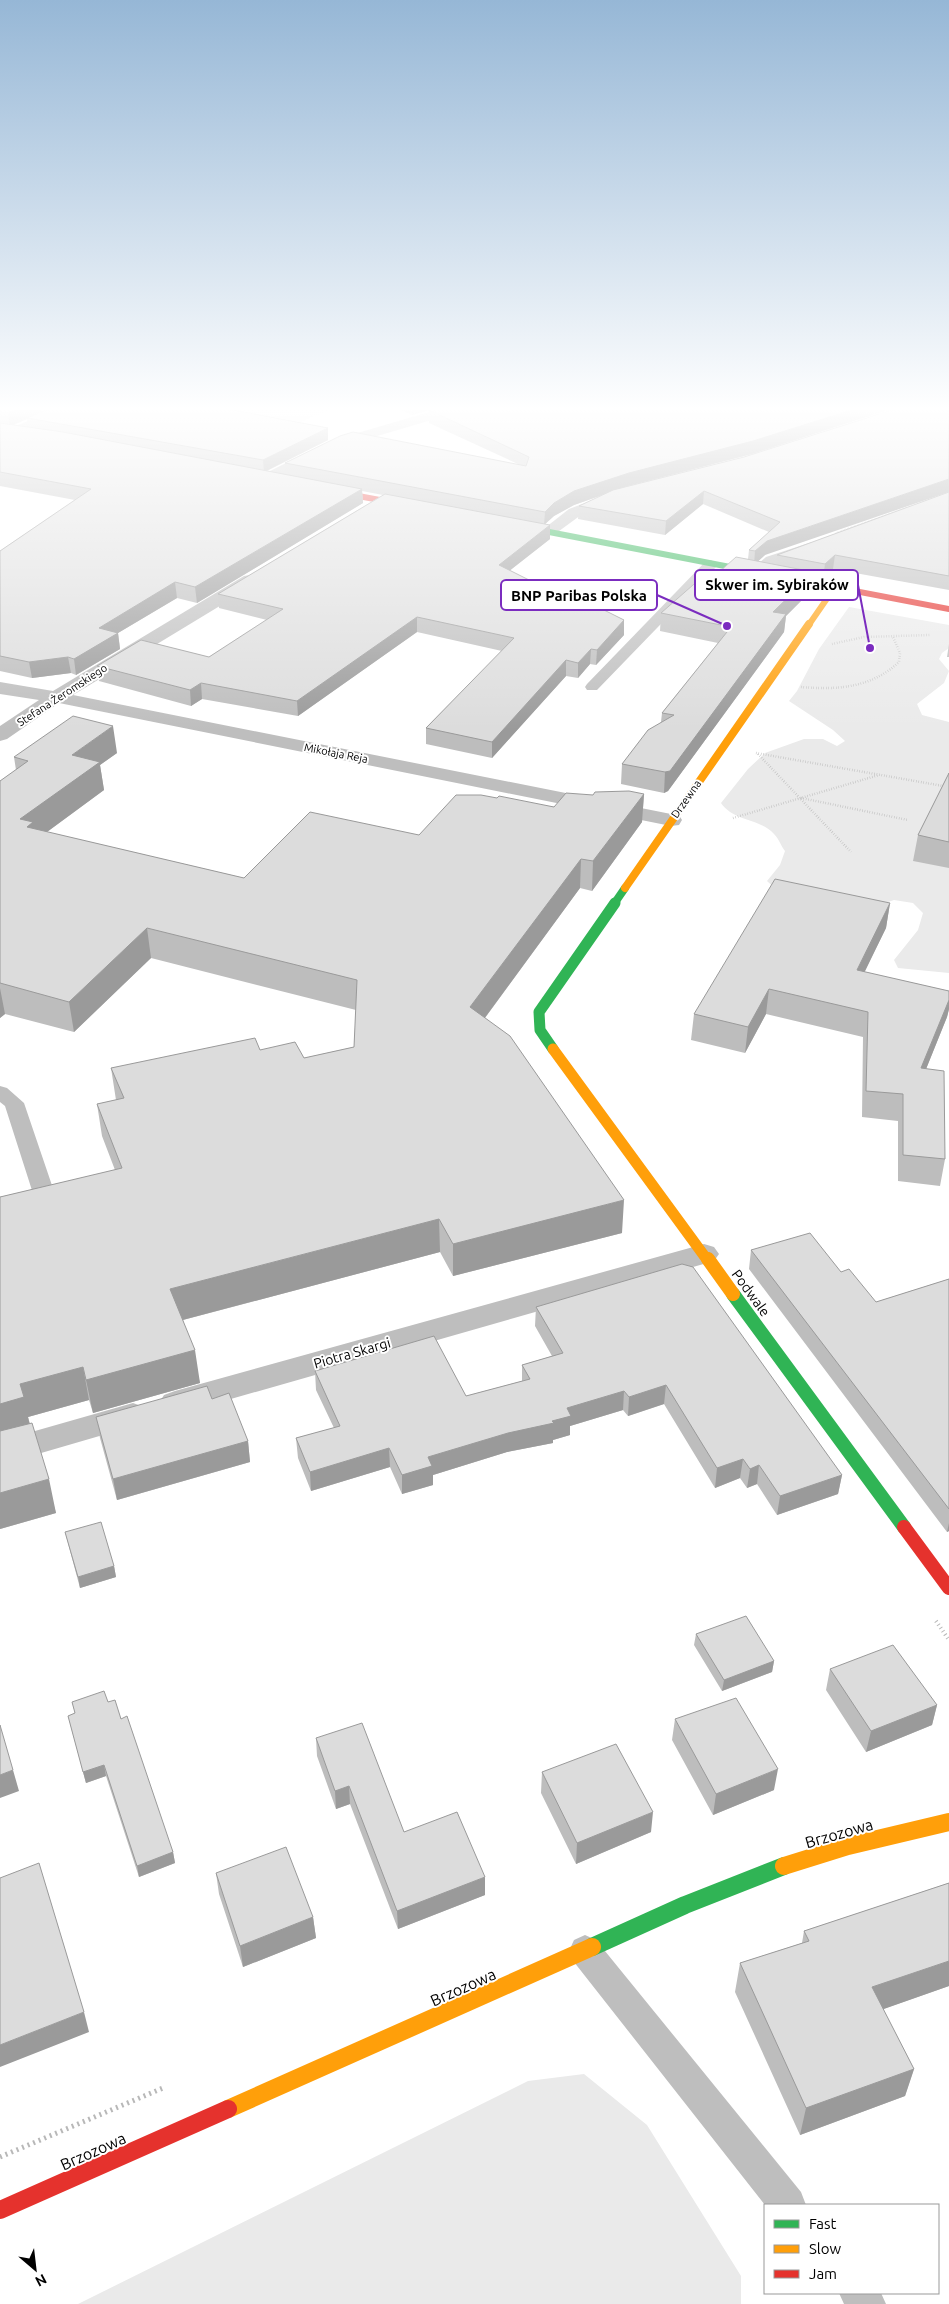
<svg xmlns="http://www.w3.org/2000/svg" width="949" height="2304" viewBox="0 0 949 2304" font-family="Ubuntu,sans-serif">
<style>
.green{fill:#eaeaea}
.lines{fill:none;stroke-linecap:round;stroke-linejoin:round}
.path-far3{stroke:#b8b8b8;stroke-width:2;stroke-dasharray:0.5 1;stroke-linecap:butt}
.path-far2{stroke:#b8b8b8;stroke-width:2.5;stroke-dasharray:0.5 2;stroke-linecap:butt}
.path-far1{stroke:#b8b8b8;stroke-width:4;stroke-dasharray:1 3;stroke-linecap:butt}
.path{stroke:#b8b8b8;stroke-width:5;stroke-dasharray:2 4;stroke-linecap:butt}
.lane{fill:#bebebe;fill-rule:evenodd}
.street{fill:#bebebe;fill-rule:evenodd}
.fast-far4{stroke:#30b455;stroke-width:6}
.fast-far3{stroke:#30b455;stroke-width:8}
.fast-far2{stroke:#30b455;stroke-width:11}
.fast-far1{stroke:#30b455;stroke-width:14}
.fast{stroke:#30b455;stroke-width:18}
.slow-far4{stroke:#ff9f0a;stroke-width:6}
.slow-far3{stroke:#ff9f0a;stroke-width:8}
.slow-far2{stroke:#ff9f0a;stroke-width:11}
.slow-far1{stroke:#ff9f0a;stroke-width:14}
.slow{stroke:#ff9f0a;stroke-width:18}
.jam-far2{stroke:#e5322d;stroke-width:6}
.jam-far1{stroke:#e5322d;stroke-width:14}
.jam{stroke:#e5322d;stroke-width:18}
.wall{fill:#bdbdbd;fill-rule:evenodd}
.shaded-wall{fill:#9a9a9a}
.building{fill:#dcdcdc;stroke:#9a9a9a}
.labels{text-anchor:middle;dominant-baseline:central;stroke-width:4;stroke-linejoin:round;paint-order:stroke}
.far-street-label{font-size:11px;fill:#000;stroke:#fff}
.street-label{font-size:14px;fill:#000;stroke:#fff}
.near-street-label{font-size:16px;fill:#000;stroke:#fff}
.leader{fill:none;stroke:#7b2cbf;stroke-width:2}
.callout-dot{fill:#7b2cbf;stroke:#fff;stroke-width:2}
.callout{fill:#fff;stroke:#7b2cbf;stroke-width:2}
.callout-label{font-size:15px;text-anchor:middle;font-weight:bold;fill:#000}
</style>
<rect width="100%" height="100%" fill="#fff"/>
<path class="green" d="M246 408H333L301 422 239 411Z
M849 607 949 625V648L942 653 939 659 949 671 944 683 917 704 922 715 949 722V973L898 968 894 960 918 930 923 913 913 903 894 900 873 907 779 892 767 881 780 865 785 851C781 846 779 839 774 834 760 818 734 822 721 803L748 769 765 753 804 739H823L837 746 845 741 833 730 789 701 797 691 819 649Z
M584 2074 647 2125 741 2276V2304H78L528 2081Z"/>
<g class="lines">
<path class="path-far3" d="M836 533 906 508"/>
<path class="path-far2" d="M832 644 864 637 930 635
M801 687C838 690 871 688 899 662L900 653 893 637
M756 753 949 787
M758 754 851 852
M801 798 908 820
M733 818 879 775"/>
<path class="path-far1" d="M936 1621 949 1640"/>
<path class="path" d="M0 2157 163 2088"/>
<path class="lane" d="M59 408H73L21 430H13L11 428Z
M711 560 717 564 716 567 597 690H587L585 687 587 684 706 561Z
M0 1086 7 1088 24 1103 59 1206 56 1211 48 1213 40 1211 37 1206 5 1106 0 1102Z
M585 1935 596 1940 801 2192 806 2205H765L574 1962 569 1951 574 1940Z
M839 2293H881L886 2304H844Z"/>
<path class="street" d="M443 408H464L462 411 340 447 270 482H260L257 479 260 476 330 441Z
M614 492 620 494 622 497 620 500 581 515 555 534H543L541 531 569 509Z
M812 542 818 543 820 547 818 551 778 565 763 576H751L749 572 766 557Z
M250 575 256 576 259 580 256 584 73 695 671 814 679 815 682 820 679 825 671 826 59 703 7 739 0 741V726L39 700 0 694V682L53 691 244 576Z
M704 1244 714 1247 719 1254 714 1261 175 1415 164 1411 159 1403 164 1395 175 1391Z
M133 1403 144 1407 149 1415 144 1423 0 1465V1441Z"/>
<path class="fast-far4" d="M513 525 761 573"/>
<path class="fast-far3" d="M614 904 625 888"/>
<path class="fast-far2" d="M553 1049 540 1030 539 1012 615 903"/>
<path class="fast-far1" d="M733 1294 904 1527"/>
<path class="fast" d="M592 1947 685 1905 784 1866"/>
<path class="slow-far4" d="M808 626 835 587"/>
<path class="slow-far3" d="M625 888 809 624"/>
<path class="slow-far2" d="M553 1049 708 1261"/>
<path class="slow-far1" d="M708 1259 733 1294"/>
<path class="slow" d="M784 1866 848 1846 949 1822
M228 2109 592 1947"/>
<path class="jam-far2" d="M326 490 412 506
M761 573 949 609"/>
<path class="jam-far1" d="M904 1527 949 1588"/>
<path class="jam" d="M0 2210 228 2109"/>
</g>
<path class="wall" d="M0 408H40L41 412 51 408H233L230 409 328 428V440L267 471 286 474 285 463 518 464 429 423V410L437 408H894L752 454 628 486 618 489 744 457 898 408 765 555 758 561 776 565 777 555 949 492V590L833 569 823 578 814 576 812 590 786 616 784 632 668 791 664 793 621 784 622 764 661 722 662 713 718 643 660 631 661 613 706 579 748 559 749 550 769 532 703 504 665 535 578 519 579 506 608 493 574 505 554 516 545 524 550 539 510 570 555 593 624 620V635L596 665 590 664 578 678 566 676 492 758 426 744V728L502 651 417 632 298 716 202 699 191 706 99 681 97 666 209 657 267 620 219 608 218 594 383 495 362 491 363 503 197 603 177 598 118 633 120 649 76 675 71 673 32 678 0 671V551L75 500 0 486ZM27 419 28 427 14 425Z
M397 408H437L412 415Z
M949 644V657H947Z
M117 753 100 765 104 790 47 832 244 878 419 835 497 798 554 807 593 795 644 794 642 822 592 891 580 888 485 1018 622 1233 453 1276 440 1252 183 1320 200 1383 93 1413 89 1400 28 1417 56 1513 0 1529V1197L115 1170 102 1136 97 1104 116 1100 111 1068 260 1050 304 1058 354 1047 356 1010 151 958 74 1032 5 1014 0 1018V781L16 770 14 757Z
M949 773V868L913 861 918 835Z
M890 903 886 928 864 972 949 991V1009L947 1017 926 1069 945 1159 940 1186 898 1181V1121L862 1117 863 1037 766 1014 745 1053 691 1040 694 1014Z
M751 1250 841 1272 876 1302 949 1279V1531L947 1532 749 1269Z
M536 1307 842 1475 838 1494 777 1515 757 1484 747 1488 740 1478 715 1488 664 1404 628 1416 623 1410 570 1426V1435L553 1440V1443L507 1452 433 1475V1485L402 1494 390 1467 311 1491 298 1458 296 1438 334 1428 316 1390 315 1371 466 1396 522 1381V1365L552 1356 535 1326Z
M212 1399 248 1441 250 1462 117 1500 100 1438 96 1417Z
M65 1532 114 1566 116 1577 80 1588Z
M696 1634 774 1661 772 1672 722 1691 694 1645Z
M830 1669 937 1705 932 1725 866 1752 826 1690Z
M72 1702H108L121 1719 173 1852 175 1863 139 1877 106 1776 86 1783 68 1716 75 1713Z
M675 1719 774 1790 713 1815 672 1740Z
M316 1738 404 1832 485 1895 398 1929 350 1804 336 1809 317 1756Z
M542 1772 651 1832 576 1864 541 1793Z
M216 1873 313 1917 316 1938 243 1967 219 1894Z
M949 1883V1986L883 2009 914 2069 905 2096 800 2135 735 1992 740 1963 802 1943 804 1931Z"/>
<path class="shaded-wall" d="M20 408H40L41 413 27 418V419L10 426 8 413Z
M412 408H437L412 415Z
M858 408H894L752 454 628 486 574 505 554 516 544 525 545 512 554 503 574 491 629 473Z
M328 428V440L264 472 263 460Z
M949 479V492L765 555 754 565 755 551 767 541Z
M362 489 363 503 197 603 195 587Z
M704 491 703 504 665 535 666 521Z
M550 525V539L499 579V565Z
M835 555 833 569 823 578 825 564Z
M814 572 812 590 786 616 784 632 668 791 664 793 665 772 773 612Z
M175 582 177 598 118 633 120 649 76 675 74 659 99 628Z
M417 617V632L298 716 297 701Z
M624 620V635L596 665 597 650Z
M591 649 590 664 578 678V663Z
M68 657 71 673 32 678 29 662Z
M566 660V676L492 758V742Z
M201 683 202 699 191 706 190 690Z
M113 726 117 753 100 765 104 790 36 840 20 819 72 755Z
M644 794 642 822 592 891 593 861Z
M581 859 580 888 470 1038V1007Z
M890 903 886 928 853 996 857 970Z
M147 928 151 958 74 1032 69 1002Z
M0 988 5 1014 0 1018Z
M769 989 766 1014 745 1053 748 1027Z
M949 1000V1009L947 1017 916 1094 921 1068Z
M624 1200 622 1233 453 1276V1244Z
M439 1219 440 1252 175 1322 170 1289Z
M195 1350 200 1383 93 1413 86 1380Z
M83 1367 89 1400 28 1417 31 1430 0 1439V1404L20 1384Z
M666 1385 664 1404 628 1416 629 1397Z
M624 1391 623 1410 570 1426V1435L553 1440V1443L507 1452 433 1475V1485L402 1494V1475L428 1457 508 1433 552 1421 567 1408Z
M248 1441 250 1462 117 1500 113 1479Z
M389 1448 390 1467 311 1491 310 1472Z
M743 1459 740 1478 715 1488 717 1468Z
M759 1465 757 1484 747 1488 750 1469Z
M842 1475 838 1494 777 1515 780 1496Z
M49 1479 56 1513 0 1529V1493Z
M949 1523V1531L947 1532Z
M114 1566 116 1577 80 1588 78 1577Z
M774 1661 772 1672 722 1691 724 1680Z
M937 1705 932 1725 866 1752 871 1731Z
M104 1765 106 1776 86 1783 83 1772Z
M778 1769 774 1790 713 1815 716 1794Z
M13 1770 19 1791 0 1798V1775Z
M349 1786 350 1804 336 1809 335 1791Z
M653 1812 651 1832 576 1864 577 1843Z
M173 1852 175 1863 139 1877 137 1866Z
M485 1877V1895L398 1929 397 1911Z
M313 1917 316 1938 243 1967 240 1946Z
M949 1961V1986L864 2016 872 1987Z
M84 2012 89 2032 0 2067V2045Z
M914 2069 905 2096 800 2135 806 2108Z"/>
<path class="building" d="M0 408H20L8 413 0 412Z
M51 408H222L328 428 263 460 27 418Z
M437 408H858L753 441 629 473 574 491 554 503 545 512 285 463 340 436 353 432 526 466 529 457 429 410Z
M898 408H949V479L767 541 755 551 749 550 780 522 704 491 666 521 579 506 613 490 744 457Z
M0 423 63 432 362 489 195 587 175 582 99 628 118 633 74 659 68 657 29 662 0 656V551L91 489 0 472Z
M949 492V576L835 555 825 564 777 555Z
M385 494 550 525 499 565 555 593 564 590 624 620 597 650 591 649 578 663 566 660 492 742 426 728 514 638 417 617 297 701 201 683 190 690 97 666 141 640 209 657 283 609 218 594Z
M736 557 814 572 773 612 786 614 670 771 665 772 622 764 648 730 674 715 662 713 731 627 661 613 701 578 706 579 713 573 717 574Z
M73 716 113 726 72 755 100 762 20 819 33 822 27 827 244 878 310 812 419 835 456 795H481L497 798 499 796 554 807 566 793 593 795 595 792 629 791 644 794 593 861 581 859 470 1007 510 1036 624 1200 453 1244 439 1219 170 1289 195 1350 86 1380 83 1367 20 1384 24 1397 0 1404V1197L122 1168 97 1104 124 1098 111 1068 255 1038 260 1050 295 1042 304 1058 354 1047 357 980 147 928 69 1002 0 983V781L28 761 14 757Z
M949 773V842L918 835Z
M775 879 890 903 857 970 949 991V1000L921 1068 944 1071 945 1159 903 1155V1094L866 1091 868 1012 769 989 748 1027 694 1014Z
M810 1233 841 1272 849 1269 876 1302 949 1279V1509L751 1250Z
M682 1264 693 1267 842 1475 780 1496 759 1465 750 1469 743 1459 717 1468 666 1385 629 1397 624 1391 567 1408 571 1416 552 1421 554 1423 508 1433 428 1457 432 1466 402 1475 389 1448 310 1472 296 1438 340 1426 315 1371 434 1336 466 1396 530 1379 522 1365 563 1353 536 1307Z
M207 1386 212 1399 229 1393 248 1441 113 1479 96 1417Z
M32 1423 49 1479 0 1493V1431Z
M101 1522 114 1566 78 1577 65 1532Z
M746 1616 774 1661 724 1680 696 1634Z
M893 1645 937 1705 871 1731 830 1669Z
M104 1691 108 1702 115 1700 121 1719 127 1716 173 1852 137 1866 104 1765 83 1772 68 1716 75 1713 72 1702Z
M736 1698 778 1769 716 1794 675 1719Z
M362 1723 404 1832 457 1812 485 1877 397 1911 349 1786 335 1791 316 1738Z
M0 1725 13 1770 0 1775Z
M616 1744 653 1812 577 1843 542 1772Z
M286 1847 313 1917 240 1946 216 1873Z
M39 1863 84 2012 0 2045V1878Z
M949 1883V1961L872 1987 914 2069 806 2108 740 1963 809 1941 804 1931Z"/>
<linearGradient id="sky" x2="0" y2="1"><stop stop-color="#96b7d6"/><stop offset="0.56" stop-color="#fff"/><stop offset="1" stop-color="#fff" stop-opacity="0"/></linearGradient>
<rect width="949" height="730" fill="url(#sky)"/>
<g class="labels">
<g class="far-street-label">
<text transform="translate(62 695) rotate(-33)">Stefana Żeromskiego</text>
<text transform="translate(336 753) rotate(11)">Mikołaja Reja</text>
<text transform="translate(686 799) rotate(-55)">Drzewna</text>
</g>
<g class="street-label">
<text transform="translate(751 1293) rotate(54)">Podwale</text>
<text transform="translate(352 1353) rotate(-16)">Piotra Skargi</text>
</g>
<g class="near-street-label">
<text transform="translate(839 1833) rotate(-16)">Brzozowa</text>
<text transform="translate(463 1987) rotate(-24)">Brzozowa</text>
<text transform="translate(93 2151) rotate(-24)">Brzozowa</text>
</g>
</g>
<path class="leader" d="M870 648L858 585M727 626L657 595"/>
<g class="callout-dot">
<circle cx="870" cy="648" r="5"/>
<circle cx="727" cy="626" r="5"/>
</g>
<g class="callout">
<rect x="695" y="570" width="163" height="30" rx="5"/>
<rect x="501" y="580" width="156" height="30" rx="5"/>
</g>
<g class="callout-label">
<text x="777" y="590">Skwer im. Sybiraków</text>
<text x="579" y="601">BNP Paribas Polska</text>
</g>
<rect x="764" y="2204" width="175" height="90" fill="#ffffff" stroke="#999999"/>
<rect x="774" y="2220" width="25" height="8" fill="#30b455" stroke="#999999"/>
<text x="809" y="2229" font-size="15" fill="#000000">Fast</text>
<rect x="774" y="2245" width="25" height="8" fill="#ff9f0a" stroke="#999999"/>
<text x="809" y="2254" font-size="15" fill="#000000">Slow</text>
<rect x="774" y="2270" width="25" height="8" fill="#e5322d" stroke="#999999"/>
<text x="809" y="2279" font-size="15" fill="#000000">Jam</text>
<g transform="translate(35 2269) rotate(152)" stroke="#ffffff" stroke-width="4" paint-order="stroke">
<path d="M0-4L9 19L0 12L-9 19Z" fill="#000000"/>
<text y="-8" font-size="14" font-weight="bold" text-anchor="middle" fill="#000000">N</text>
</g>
</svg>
